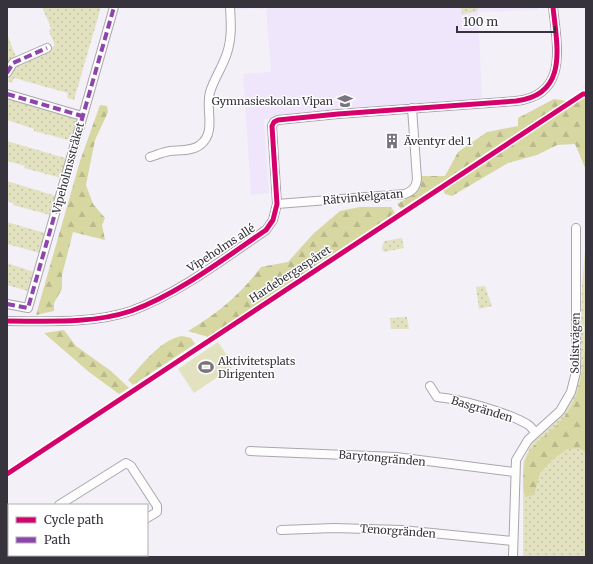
<svg xmlns="http://www.w3.org/2000/svg" width="593" height="564" viewBox="0 0 593 564" font-family="Merriweather,serif">
<style>
.built{fill:#f0e6fb}
.grass{fill:url(#grass-dots)}
.forest{fill:url(#forest-firs)}
.pitch{fill:#e2e2c0}
.lines{fill:none;stroke-linecap:round;stroke-linejoin:round}
.minor-casing{stroke:#aaa6ae;stroke-width:10}
.minor{stroke:#fdfdfe;stroke-width:8}
.quiet{stroke:#8e44ad;stroke-width:4;stroke-dasharray:8 4;stroke-linecap:butt}
.cycleway-casing{stroke:#fff;stroke-width:8}
.cycleway{stroke:#d6006c;stroke-width:5}
.labels{text-anchor:middle;dominant-baseline:central;stroke-width:3;stroke-linejoin:round;paint-order:stroke}
.poi-label{font-size:11px;fill:#37333d;stroke:#fff;text-anchor:start}
.street-label{font-size:11px;fill:#37333d;stroke:#fff}
</style>
<defs>
<pattern id="grass-dots" width="8" height="8" patternUnits="userSpaceOnUse"><rect width="8" height="8" fill="#e2e2c0"/><path d="M2 2h.1M6 6h.1" fill="none" stroke="#c2c2a6" stroke-width="1.8" stroke-linecap="round"/></pattern>
<pattern id="forest-firs" width="22" height="20" patternUnits="userSpaceOnUse"><rect width="22" height="20" fill="#d7d7a2"/><path d="M5 1l3.5 6h-7zM16 11l3.5 6h-7z" fill="#b9b98c"/></pattern>
</defs>
<rect width="100%" height="100%" fill="#f4f0f8"/>
<path class="built" d="M230 7H538V10L478 12 482 98 264 119 269 193 251 195 243 74 271 72 266 8 230 10Z"/>
<path class="grass" d="M42 7H101L74 100 67 98 68 93 14 78 12 83 8 81C14 58 35 55 55 46L49 31 51 28Z
M461 7H479L476 12 462 14Z
M7 34 16 57 7 65Z
M7 99 76 118 77 122 72 141 34 131V129L7 120Z
M7 141 65 158 66 161 61 178 24 168 25 166 7 161Z
M7 181 56 196 50 215 13 205V203L7 201Z
M7 222 45 233 40 253 7 244Z
M402 238 404 248 384 252 382 249 384 241Z
M586 239V557H523V462L532 443 563 415 573 397 580 373 582 286Z
M7 263 34 272 28 291 7 285Z
M485 286 492 306 479 309 476 287Z
M407 317 409 329H391L390 318Z"/>
<path class="forest" d="M586 95V170L575 144 557 145 537 155 508 163 452 196 445 194 443 189Z
M554 99 566 101 401 209 397 204 416 193 421 186 416 176H445L458 152 487 132 518 126V118Z
M100 105 107 106 108 112 95 140 86 185 93 204 105 218 102 225 105 240 73 232 62 275V289L54 303V311L36 315 80 161Z
M360 207H391L395 213 208 337 188 331C218 313 240 295 261 267L288 262 313 234 340 211Z
M586 269V452L579 448 567 449 552 460 540 473 534 495 526 497 524 493C523 483 523 472 525 462 529 445 547 436 558 424 567 415 574 404 577 393 590 354 582 309 586 269Z
M64 330 76 346 111 371 129 388 119 394 89 372 44 333Z
M182 336 191 338 195 344 133 385 128 380C142 365 161 339 182 336Z"/>
<path class="pitch" d="M218 342 234 366 194 393 178 369Z"/>
<g class="lines">
<defs>
<path id="minor" d="M7 73 13 63 47 48
M7 94 82 116
M150 157C157 155 163 152 170 151 180 150 193 151 200 145 217 132 205 110 210 92 214 79 223 66 227 53 232 38 231 23 230 7
M277 204 405 194C412 191 416 188 417 179L412 108
M7 304 28 308 114 7
M7 321C47 321 92 324 131 311 178 294 225 258 266 230L273 220 277 204 272 126 274 122 278 120 338 114 516 101C569 95 557 46 553 7
M430 386 437 397C461 399 506 412 527 424 531 426 533 430 536 433
M250 451 396 457 514 472
M59 505 126 463 131 466 157 506V512L147 518
M281 530 334 528 402 530 513 541
M59 555 60 557
M7 556 8 557
M33 557 37 555
M85 557 88 555
M513 557 516 460 528 440 560 411 571 392 576 372V228"/>
</defs>
<use href="#minor" class="minor-casing"/>
<use href="#minor" class="minor"/>
<path class="quiet" d="M7 73 13 63 47 48
M7 94 82 116
M7 304 28 308 114 7"/>
<defs>
<path id="cycleway" d="M7 321C47 321 92 324 131 311 178 294 225 258 266 230L273 220 277 204 272 126 274 122 278 120 338 114 516 101C569 95 557 46 553 7
M7 474 583 94H586"/>
</defs>
<use href="#cycleway" class="cycleway-casing"/>
<use href="#cycleway" class="cycleway"/>
</g>
<defs>
<symbol id="school-bare" viewBox="-9 -9 18 18"><path d="M0-5L7-2L0 1L-7-2ZM-4 1L0 2.5L4 1V4Q0 6-4 4Z" fill="#79757e" stroke="#fff" stroke-width="2.5" paint-order="stroke"/></symbol>
<symbol id="building-bare" viewBox="-9 -9 18 18"><path d="M-4-6H4V6H1V3H-1V6H-4ZM-2.5-4.3h1.7v1.8h-1.7ZM.8-4.3h1.7v1.8H.8ZM-2.5-1h1.7V.8h-1.7ZM.8-1h1.7V.8H.8Z" fill="#79757e" stroke="#fff" stroke-width="2.5" paint-order="stroke"/></symbol>
<symbol id="stadium-bare" viewBox="-9 -9 18 18"><path d="M0-5a6.5 5 0 1 0 0 10a6.5 5 0 1 0 0-10ZM-3.5-1.8h7v3.6h-7Z" fill="#79757e" stroke="#fff" stroke-width="2.5" paint-order="stroke"/></symbol>
</defs>
<g fill-rule="evenodd">
<use href="#school-bare" x="334" y="90" width="22" height="22"/>
<use href="#building-bare" x="381" y="130" width="22" height="22"/>
<use href="#stadium-bare" x="195" y="356" width="22" height="22"/>
</g>
<g class="labels">
<g class="poi-label">
<text x="333" y="101" text-anchor="end">Gymnasieskolan Vipan</text>
<text x="404" y="141">Äventyr del 1</text>
<text x="218" y="361">Aktivitetsplats<tspan x="218" dy="13">Dirigenten</tspan></text>
</g>
<g class="street-label">
<text transform="translate(68 168) rotate(-75)">Vipeholmsstråket</text>
<text transform="translate(363 197) rotate(-5)">Rätvinkelgatan</text>
<text transform="translate(221 248) rotate(-33)">Vipeholms allé</text>
<text transform="translate(290 274) rotate(-33)">Hardebergaspåret</text>
<text transform="translate(575 343) rotate(-89)">Solistvägen</text>
<text transform="translate(482 409) rotate(17)">Basgränden</text>
<text transform="translate(382 458) rotate(5)">Barytongränden</text>
<text transform="translate(398 531) rotate(4)">Tenorgränden</text>
</g>
</g>
<rect width="593" height="564" fill="none" stroke="#37333d" stroke-width="16"/>
<rect x="8" y="504" width="140" height="52" fill="#ffffff" stroke="#afadb1"/>
<rect x="16" y="517" width="20" height="6" fill="#d6006c" stroke="#afadb1"/>
<text x="44" y="524" font-size="12" fill="#37333d">Cycle path</text>
<rect x="16" y="537" width="20" height="6" fill="#8e44ad" stroke="#afadb1"/>
<text x="44" y="544" font-size="12" fill="#37333d">Path</text>
<path d="M457 26v6h98v-6" fill="none" stroke="#37333d" stroke-width="2"/>
<text x="463" y="26" font-size="12" fill="#37333d" stroke="#ffffff" stroke-width="3" paint-order="stroke">100 m</text>
</svg>
